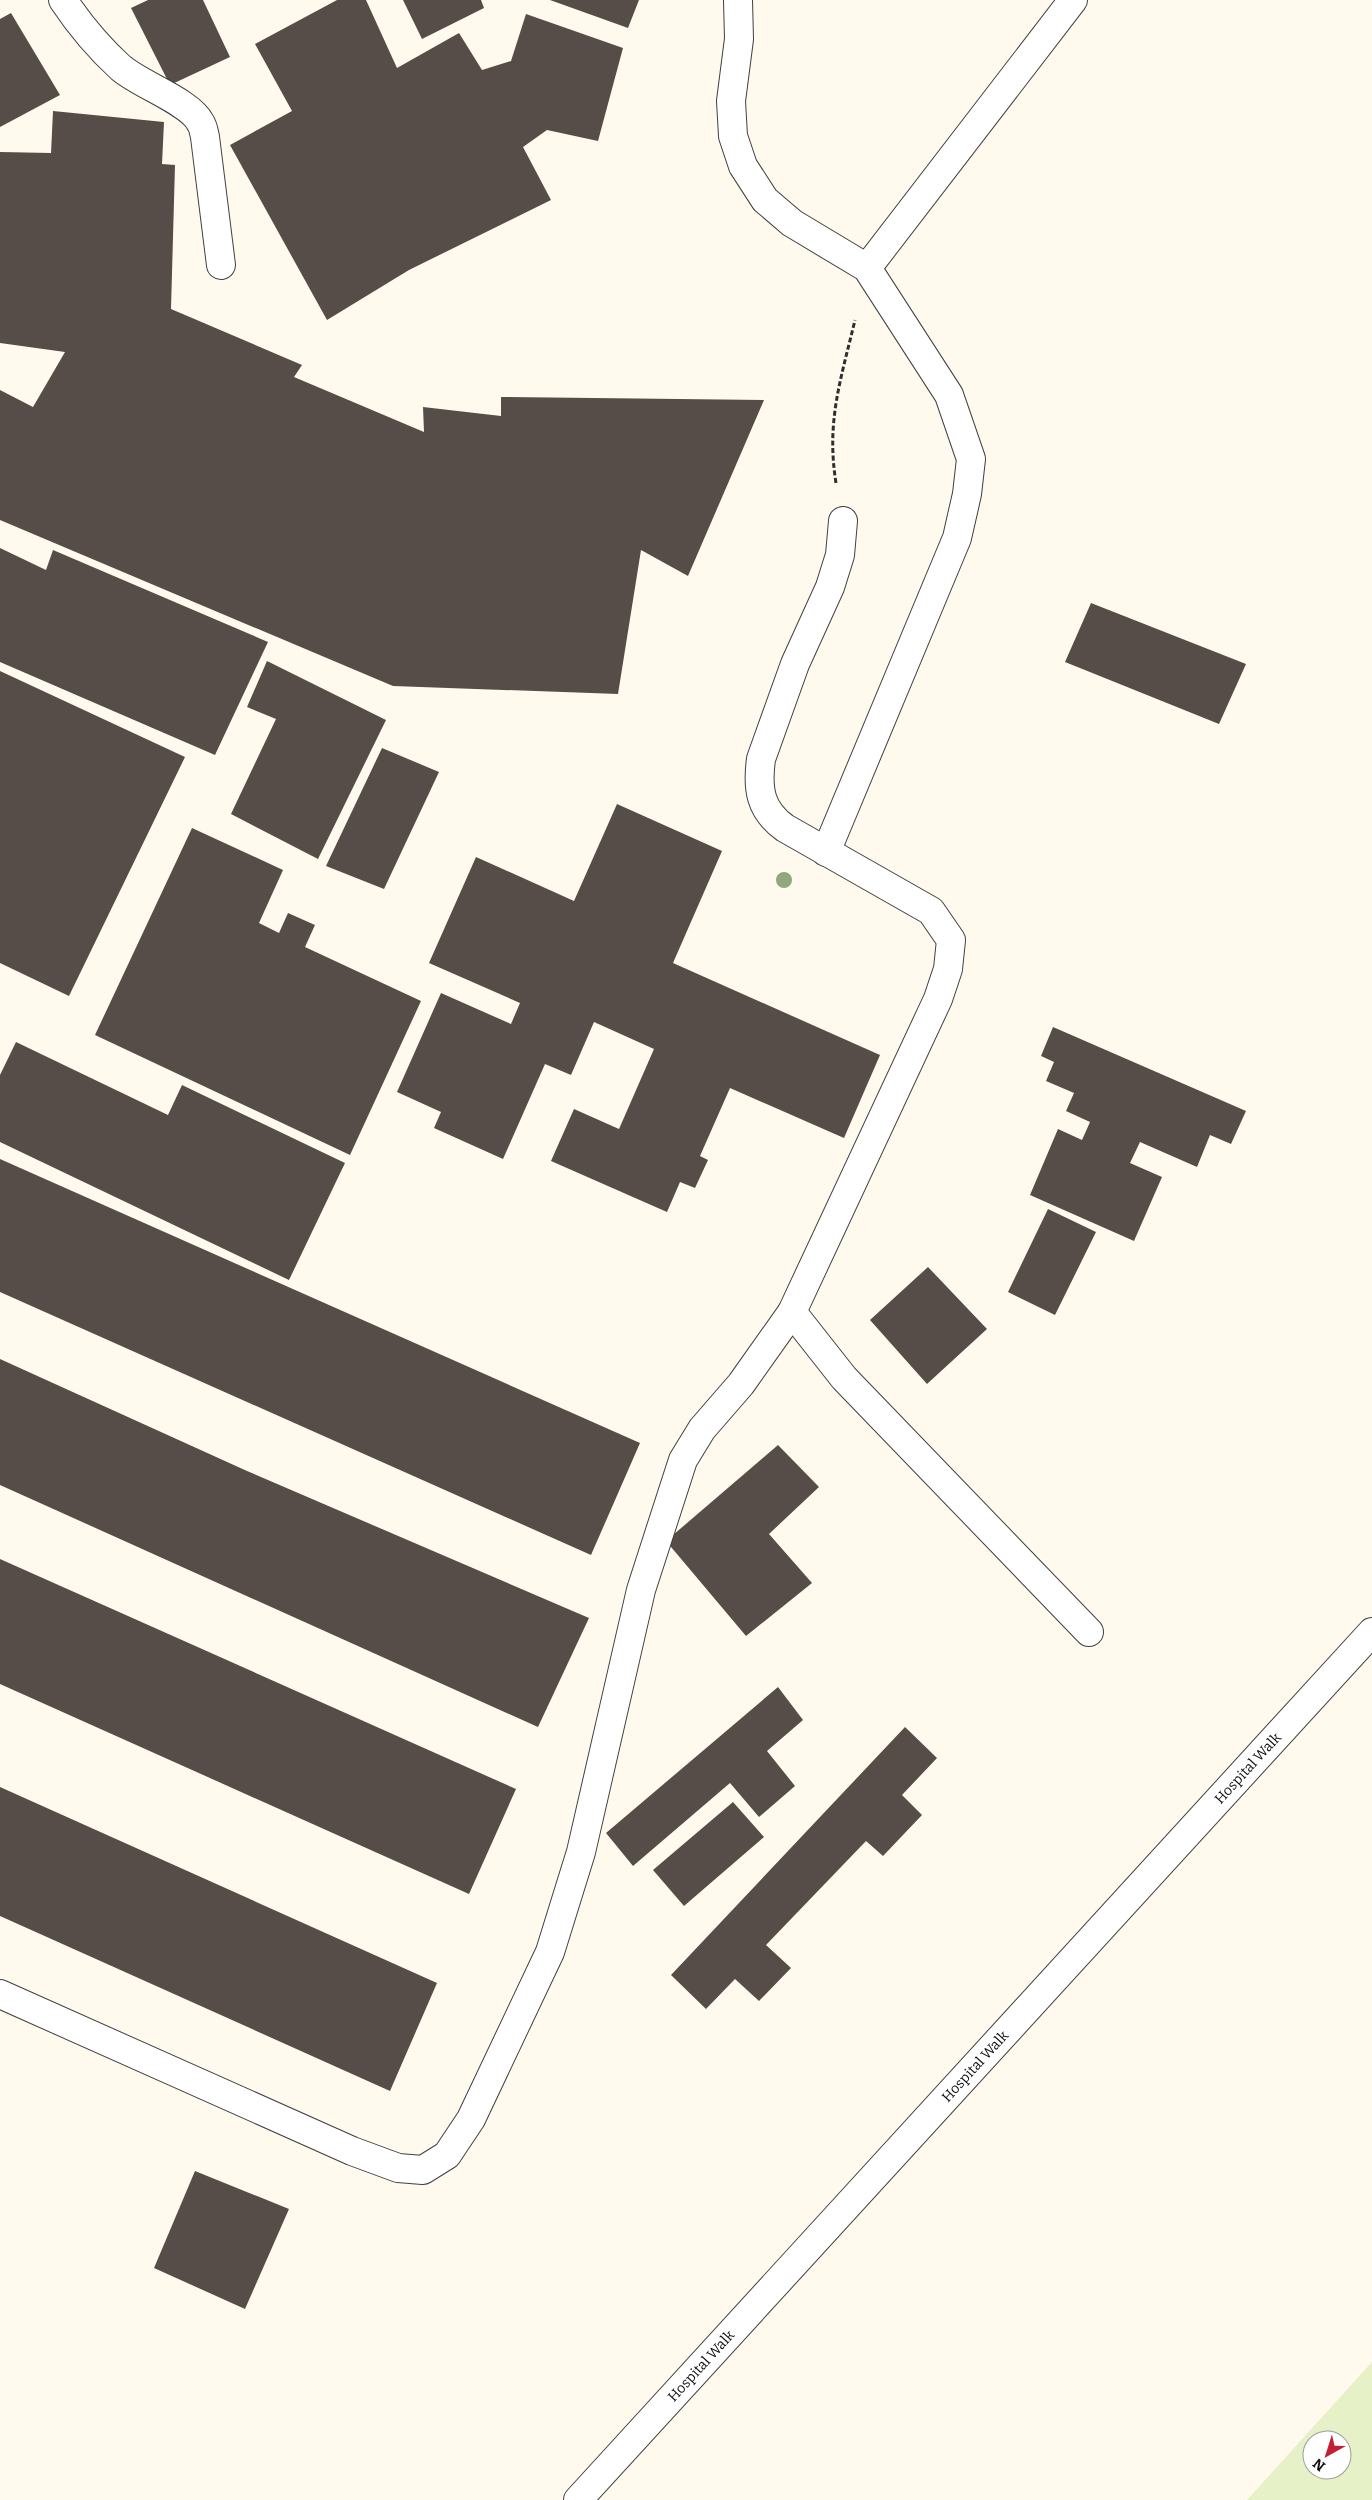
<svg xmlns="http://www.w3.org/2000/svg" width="1372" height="2500" viewBox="0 0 1372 2500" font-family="Bitter,serif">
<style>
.pitch{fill:#e6f1c7;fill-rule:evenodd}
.building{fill:#564d49}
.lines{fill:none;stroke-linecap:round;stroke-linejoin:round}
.minor-casing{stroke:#404040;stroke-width:30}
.path{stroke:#2f2f2f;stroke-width:3;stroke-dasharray:5 2.5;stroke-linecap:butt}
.minor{stroke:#fff;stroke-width:28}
.tree{fill:#8ea97a}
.labels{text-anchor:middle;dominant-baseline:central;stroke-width:5;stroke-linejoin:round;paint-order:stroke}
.street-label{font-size:14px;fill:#0d0d0d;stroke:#fff}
</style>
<rect width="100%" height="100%" fill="#fffaed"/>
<path class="pitch" d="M1372 2362V2500H1247ZM1312 2440H1342V2470H1312Z"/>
<path class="building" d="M148 0H203L230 57 170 85 131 8Z
M337 0H366L397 68 459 33 482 70 511 61 526 14 623 48 598 141 547 130 523 147 551 200 409 270 327 320 230 145 292 111 255 44Z
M403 0H481L484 8 422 39Z
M550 0H639L628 28Z
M11 13 60 95 0 127V19Z
M53 111 164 122 162 164 175 165 171 309 302 365 294 377 424 432 423 407 501 416V397L764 400 688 576 641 550 618 694 393 686 0 520V390L33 407 65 352 0 343V152L51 153Z
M0 548 46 570 53 550 268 642 215 755 0 662Z
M1091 603 1246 664 1219 724 1065 662Z
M267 661 386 720 318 859 231 814 276 719 247 707Z
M0 671 185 757 69 996 0 963Z
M382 748 439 772 384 889 326 866Z
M617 804 722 851 673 963 880 1055 844 1138 730 1088 700 1156 708 1160 695 1188 680 1182 667 1212 551 1161 574 1109 619 1129 654 1049 594 1022 571 1075 545 1064 503 1159 434 1128 441 1112 397 1092 441 993 511 1024 520 1003 429 963 476 857 574 901Z
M192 828 283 870 259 923 279 933 288 913 315 925 305 947 421 1001 350 1155 95 1035Z
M1053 1027 1246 1111 1231 1144 1210 1135 1197 1167 1140 1142 1130 1163 1162 1177 1134 1241 1030 1195 1058 1129 1082 1140 1090 1122 1066 1111 1074 1093 1046 1081 1054 1062 1041 1056Z
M16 1042 168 1115 182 1085 345 1163 289 1280 0 1142V1075Z
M0 1159 640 1443 591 1555 0 1292Z
M1048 1209 1096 1232 1055 1315 1008 1292Z
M928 1267 987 1329 927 1384 870 1320Z
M0 1359 247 1471 589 1618 538 1727 0 1485Z
M778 1445 819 1487 769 1534 812 1583 746 1636 666 1541Z
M0 1559 516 1789 469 1894 0 1684Z
M778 1687 803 1720 767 1751 795 1786 759 1817 730 1783 633 1866 606 1833Z
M905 1727 937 1758 902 1795 922 1815 883 1856 866 1841 766 1945 791 1968 759 2001 735 1979 706 2009 671 1975Z
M0 1787 437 1983 390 2091 0 1916Z
M733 1802 764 1837 684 1906 653 1870Z
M195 2171 289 2209 245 2309 154 2268Z"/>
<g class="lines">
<defs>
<g id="minor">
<path d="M63 0C79 24 100 49 121 68 141 85 190 102 200 122 203 126 204 132 205 137L221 265"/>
<path d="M738 0 739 39 731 101 733 136 743 166 765 200 792 223 867 268 949 395 971 459 967 494 957 538 826 852"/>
<path d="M867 268 1073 0"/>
<path d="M843 521 840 555 830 587 795 664 761 759C757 789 760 810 785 828L931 911 951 940 948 969 938 999 792 1312 844 1378 1089 1632"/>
<path d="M0 1994 352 2151 398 2168 423 2170 447 2155 471 2119 550 1952 581 1852 641 1590 683 1460 702 1429 741 1384 792 1312"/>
<path id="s1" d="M578 2500 1372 1632"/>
</g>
</defs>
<use href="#minor" class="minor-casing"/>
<path class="path" d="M836 483C826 421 841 379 855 320"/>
<use href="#minor" class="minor"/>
</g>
<circle class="tree" cx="784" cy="880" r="8"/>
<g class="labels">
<g class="street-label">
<text stroke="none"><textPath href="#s1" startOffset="992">Hospital Walk</textPath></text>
<text stroke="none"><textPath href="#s1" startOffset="588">Hospital Walk</textPath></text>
<text stroke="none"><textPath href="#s1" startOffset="182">Hospital Walk</textPath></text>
</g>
</g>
<g transform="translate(1327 2455) rotate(219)"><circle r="24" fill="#ffffff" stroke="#9e9e9e"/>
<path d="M0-4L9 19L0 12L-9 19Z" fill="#c22035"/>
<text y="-8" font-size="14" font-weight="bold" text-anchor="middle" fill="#0d0d0d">N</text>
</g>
</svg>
